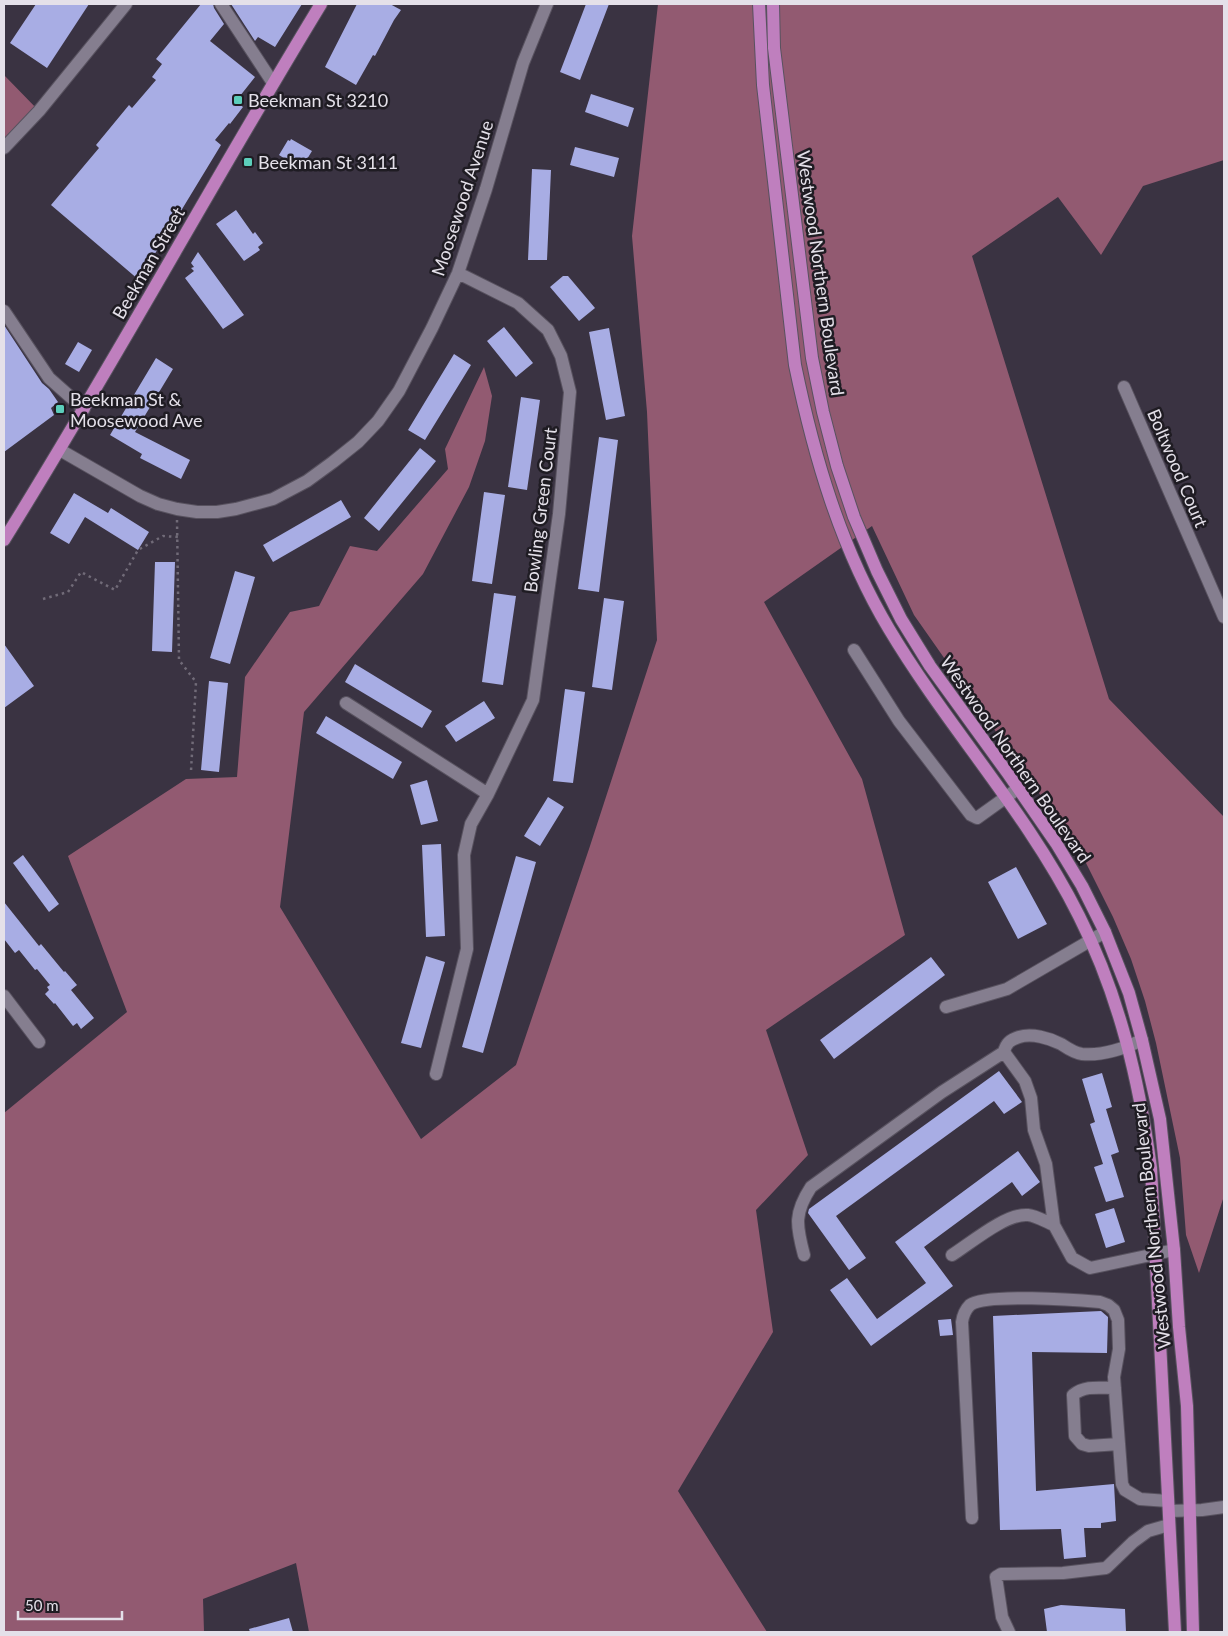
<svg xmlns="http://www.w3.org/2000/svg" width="1228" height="1636" viewBox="0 0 1228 1636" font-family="Lato,sans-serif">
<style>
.forest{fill:#925a71}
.building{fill:#a8ade4}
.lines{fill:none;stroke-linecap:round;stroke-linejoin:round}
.minor-casing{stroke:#58525f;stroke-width:14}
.major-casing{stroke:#58525f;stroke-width:14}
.path{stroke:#716b78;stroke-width:2.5;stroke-dasharray:2.5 4;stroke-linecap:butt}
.minor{stroke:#857e8f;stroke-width:12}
.major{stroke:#bf7fbe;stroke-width:12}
.poi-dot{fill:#5ccebb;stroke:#1f1c23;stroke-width:2}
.labels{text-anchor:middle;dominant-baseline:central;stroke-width:5;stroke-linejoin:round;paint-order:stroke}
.poi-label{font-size:18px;fill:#e4e0e9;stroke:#1f1c23;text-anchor:start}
.street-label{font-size:18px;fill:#e4e0e9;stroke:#1f1c23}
</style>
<rect width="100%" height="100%" fill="#3a3342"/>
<path class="forest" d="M658 4H1224V160L1143 186 1101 255 1058 197 972 256 1109 699 1224 817V1196L1199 1273 1186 1235 1180 1158 1156 1043 1145 1001 1131 959 1113 917 1081 853 914 615 872 526 764 602 862 779 905 935 766 1030 808 1155 756 1210 773 1332 678 1491 767 1632H309L296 1563 203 1599 204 1632H4V1113L127 1012 68 856 186 779 237 777 245 677 290 612 319 606 350 546 377 551 448 469 445 449 484 367 492 396 485 441 469 487 423 574 304 712 280 907 421 1139 516 1065 590 846 657 640 647 412 632 236Z
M4 75 39 111 4 148Z"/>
<path class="building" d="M36 4H89L47 68 10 43Z
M201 4H213L214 8 224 24 210 41 255 77 236 101 243 107 230 124 229 123 215 140 221 145 139 280 51 205 99 148 96 145 129 105 132 108 156 80 152 77 162 64 156 59Z
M231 4H302L275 47 258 37 255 41Z
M357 4H390L401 10 394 20 375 56 373 55 356 85 325 67Z
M586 4H609L580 80 560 72Z
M591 94 634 108 628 127 585 112Z
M291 139 312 151 301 169 279 155 288 140 290 141Z
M575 147 619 158 614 177 570 165Z
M532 169 551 170 547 260H528Z
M236 210 253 234 255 232 263 243 258 247 260 250 244 261 216 224Z
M198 252 244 315 223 329 185 278 194 271 191 268 194 267 191 263Z
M563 276H568L595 308 579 321 550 287Z
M4 325 42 383 49 389 58 402 51 408 54 415 4 452Z
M504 327 533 363 516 377 487 341Z
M609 328 625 416 606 420 589 332Z
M78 342 92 350 79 372 65 364Z
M454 354 471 365 425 440 408 430Z
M156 358 173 369 135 432 190 460 181 479 140 458 142 454 110 435Z
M521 397 540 400 527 490 508 487Z
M599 437 618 440 599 592 578 589Z
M420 448 436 461 379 531 364 518Z
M484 492 505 495 492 584 472 581Z
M74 493 108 513 111 508 149 532 138 550 85 517 69 544 50 533Z
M341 500 351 517 273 562 263 545Z
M155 562H175L172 652 152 651Z
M235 571 255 577 230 664 210 658Z
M494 593 516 596 503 685 482 682Z
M604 598 624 601 612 690 592 687Z
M4 644 34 686 4 708Z
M355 664 432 711 422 728 345 682Z
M209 681 228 683 219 772 201 770Z
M565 689 585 692 573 783 553 781Z
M484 701 495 718 456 742 445 726Z
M326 716 402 762 393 779 316 733Z
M427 780 438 821 421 825 410 785Z
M548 797 564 807 540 846 524 836Z
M441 844 445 936 426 937 422 845Z
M23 855 59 904 49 912 13 863Z
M516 856 536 862 483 1053 462 1047Z
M1016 867 1047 924 1018 939 988 882Z
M4 902 39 946 41 944 64 972 65 971 77 985 71 990 94 1018 81 1029 77 1023 73 1026 55 1003 54 1004 45 994 49 990 47 987 50 985 37 969 35 970 19 950 15 953 4 939Z
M426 956 445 962 421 1048 401 1043Z
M931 957 945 975 834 1059 820 1040Z
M999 1071 1022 1102 1004 1114 994 1101 836 1216 866 1258 849 1270 808 1213 809 1209Z
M1102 1073 1112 1107 1106 1109 1119 1152 1111 1155 1124 1197 1106 1202 1094 1167 1103 1164 1090 1124 1095 1122 1082 1079Z
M1018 1151 1040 1182 1022 1196 1012 1182 924 1247 953 1286 871 1346 830 1290 847 1278 877 1319 926 1283 895 1242Z
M1114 1208 1125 1242 1106 1248 1095 1214Z
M1101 1311 1108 1317 1107 1353 1032 1352 1036 1491 1114 1484 1116 1521 1101 1523V1528H1084L1086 1557 1064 1559 1061 1529 1000 1530 993 1316Z
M951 1319 953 1335 940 1336 938 1320Z
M1061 1605 1125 1609 1126 1632H1047L1044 1609Z
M289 1618 293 1632H250L249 1629Z"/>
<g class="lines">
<defs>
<path id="minor" d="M221 4 273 83
M4 148 39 111 126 4
M4 311 49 378 84 409
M1124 387 1224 617
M60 450 140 496 158 504 177 509 197 512H217L236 509 273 499 307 481 333 462 358 442 378 421 399 391 432 328 458 273 486 189 523 63 547 4
M854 650 899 721 971 815 977 818 1019 788
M346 703 488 794
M4 996 39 1042
M946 1007 1007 989 1105 932
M1142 1040C1123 1049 1103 1056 1082 1054 1074 1053 1067 1048 1061 1044 1049 1038 1032 1033 1019 1037 1010 1040 1006 1043 1004 1052L1025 1081 1031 1098 1034 1130 1046 1164 1054 1225 1072 1258 1090 1268 1174 1250
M436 1074 467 949 464 855 471 824 488 794 533 700 559 514 570 392 561 356 548 330 518 303 458 273
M804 1255C796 1225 794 1213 811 1187L942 1092 1004 1052
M952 1255C971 1243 1006 1213 1028 1215 1037 1216 1046 1222 1054 1225
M1115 1388C1100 1388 1085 1385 1073 1395L1075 1436 1082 1444 1089 1446 1119 1444
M1169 1511 1202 1510 1224 1507
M972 1518 962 1322C963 1315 965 1310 970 1305 985 1293 1077 1300 1100 1302L1108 1305 1114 1310 1118 1320 1119 1349 1114 1377 1122 1484 1125 1490 1140 1499 1168 1501
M1009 1632 1002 1617 996 1577 1001 1574 1063 1573 1106 1568 1133 1542 1148 1531 1169 1525"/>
<path id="major" d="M759 4 763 85 795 365C814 457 841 549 889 629 948 728 1027 812 1079 916 1119 995 1139 1080 1151 1168L1175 1632
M773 4 774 48 812 358 823 412 837 466 854 517 877 571 901 619 930 666 1009 775 1056 843 1082 886 1105 932 1129 993 1142 1040 1160 1119 1174 1250 1179 1327 1187 1406 1193 1632
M4 540C114 364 213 181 321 4"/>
</defs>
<use href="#minor" class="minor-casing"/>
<use href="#major" class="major-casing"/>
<path class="path" d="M177 520 179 660 196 682 191 771
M43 599 68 592 81 572 115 590 138 550 163 536 178 537"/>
<use href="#minor" class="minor"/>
<use href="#major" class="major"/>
</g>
<g class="poi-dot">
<rect x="233" y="95" width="10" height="10" rx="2.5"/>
<rect x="243" y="157" width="10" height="10" rx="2.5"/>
<rect x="55" y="404" width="10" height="10" rx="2.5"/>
</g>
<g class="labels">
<g class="poi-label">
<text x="248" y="100">Beekman St 3210</text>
<text x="258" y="162">Beekman St 3111</text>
<text x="70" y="399">Beekman St &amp;<tspan x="70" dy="21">Moosewood Ave</tspan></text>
</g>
<g class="street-label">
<text transform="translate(462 198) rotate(-72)">Moosewood Avenue</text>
<text transform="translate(148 263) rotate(-60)">Beekman Street</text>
<text transform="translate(821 273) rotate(82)">Westwood Northern Boulevard</text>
<text transform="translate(1178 468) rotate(67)">Boltwood Court</text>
<text transform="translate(540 510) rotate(-83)">Bowling Green Court</text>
<text transform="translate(1016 759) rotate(55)">Westwood Northern Boulevard</text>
<text transform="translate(1151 1226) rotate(-96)">Westwood Northern Boulevard</text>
</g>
</g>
<rect width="1228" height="1636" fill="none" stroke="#e4e0e9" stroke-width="10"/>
<path d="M18 1611v8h104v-8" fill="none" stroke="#e4e0e9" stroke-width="2.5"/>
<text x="25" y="1611" font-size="15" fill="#e4e0e9" stroke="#1f1c23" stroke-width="4" paint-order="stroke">50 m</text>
</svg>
